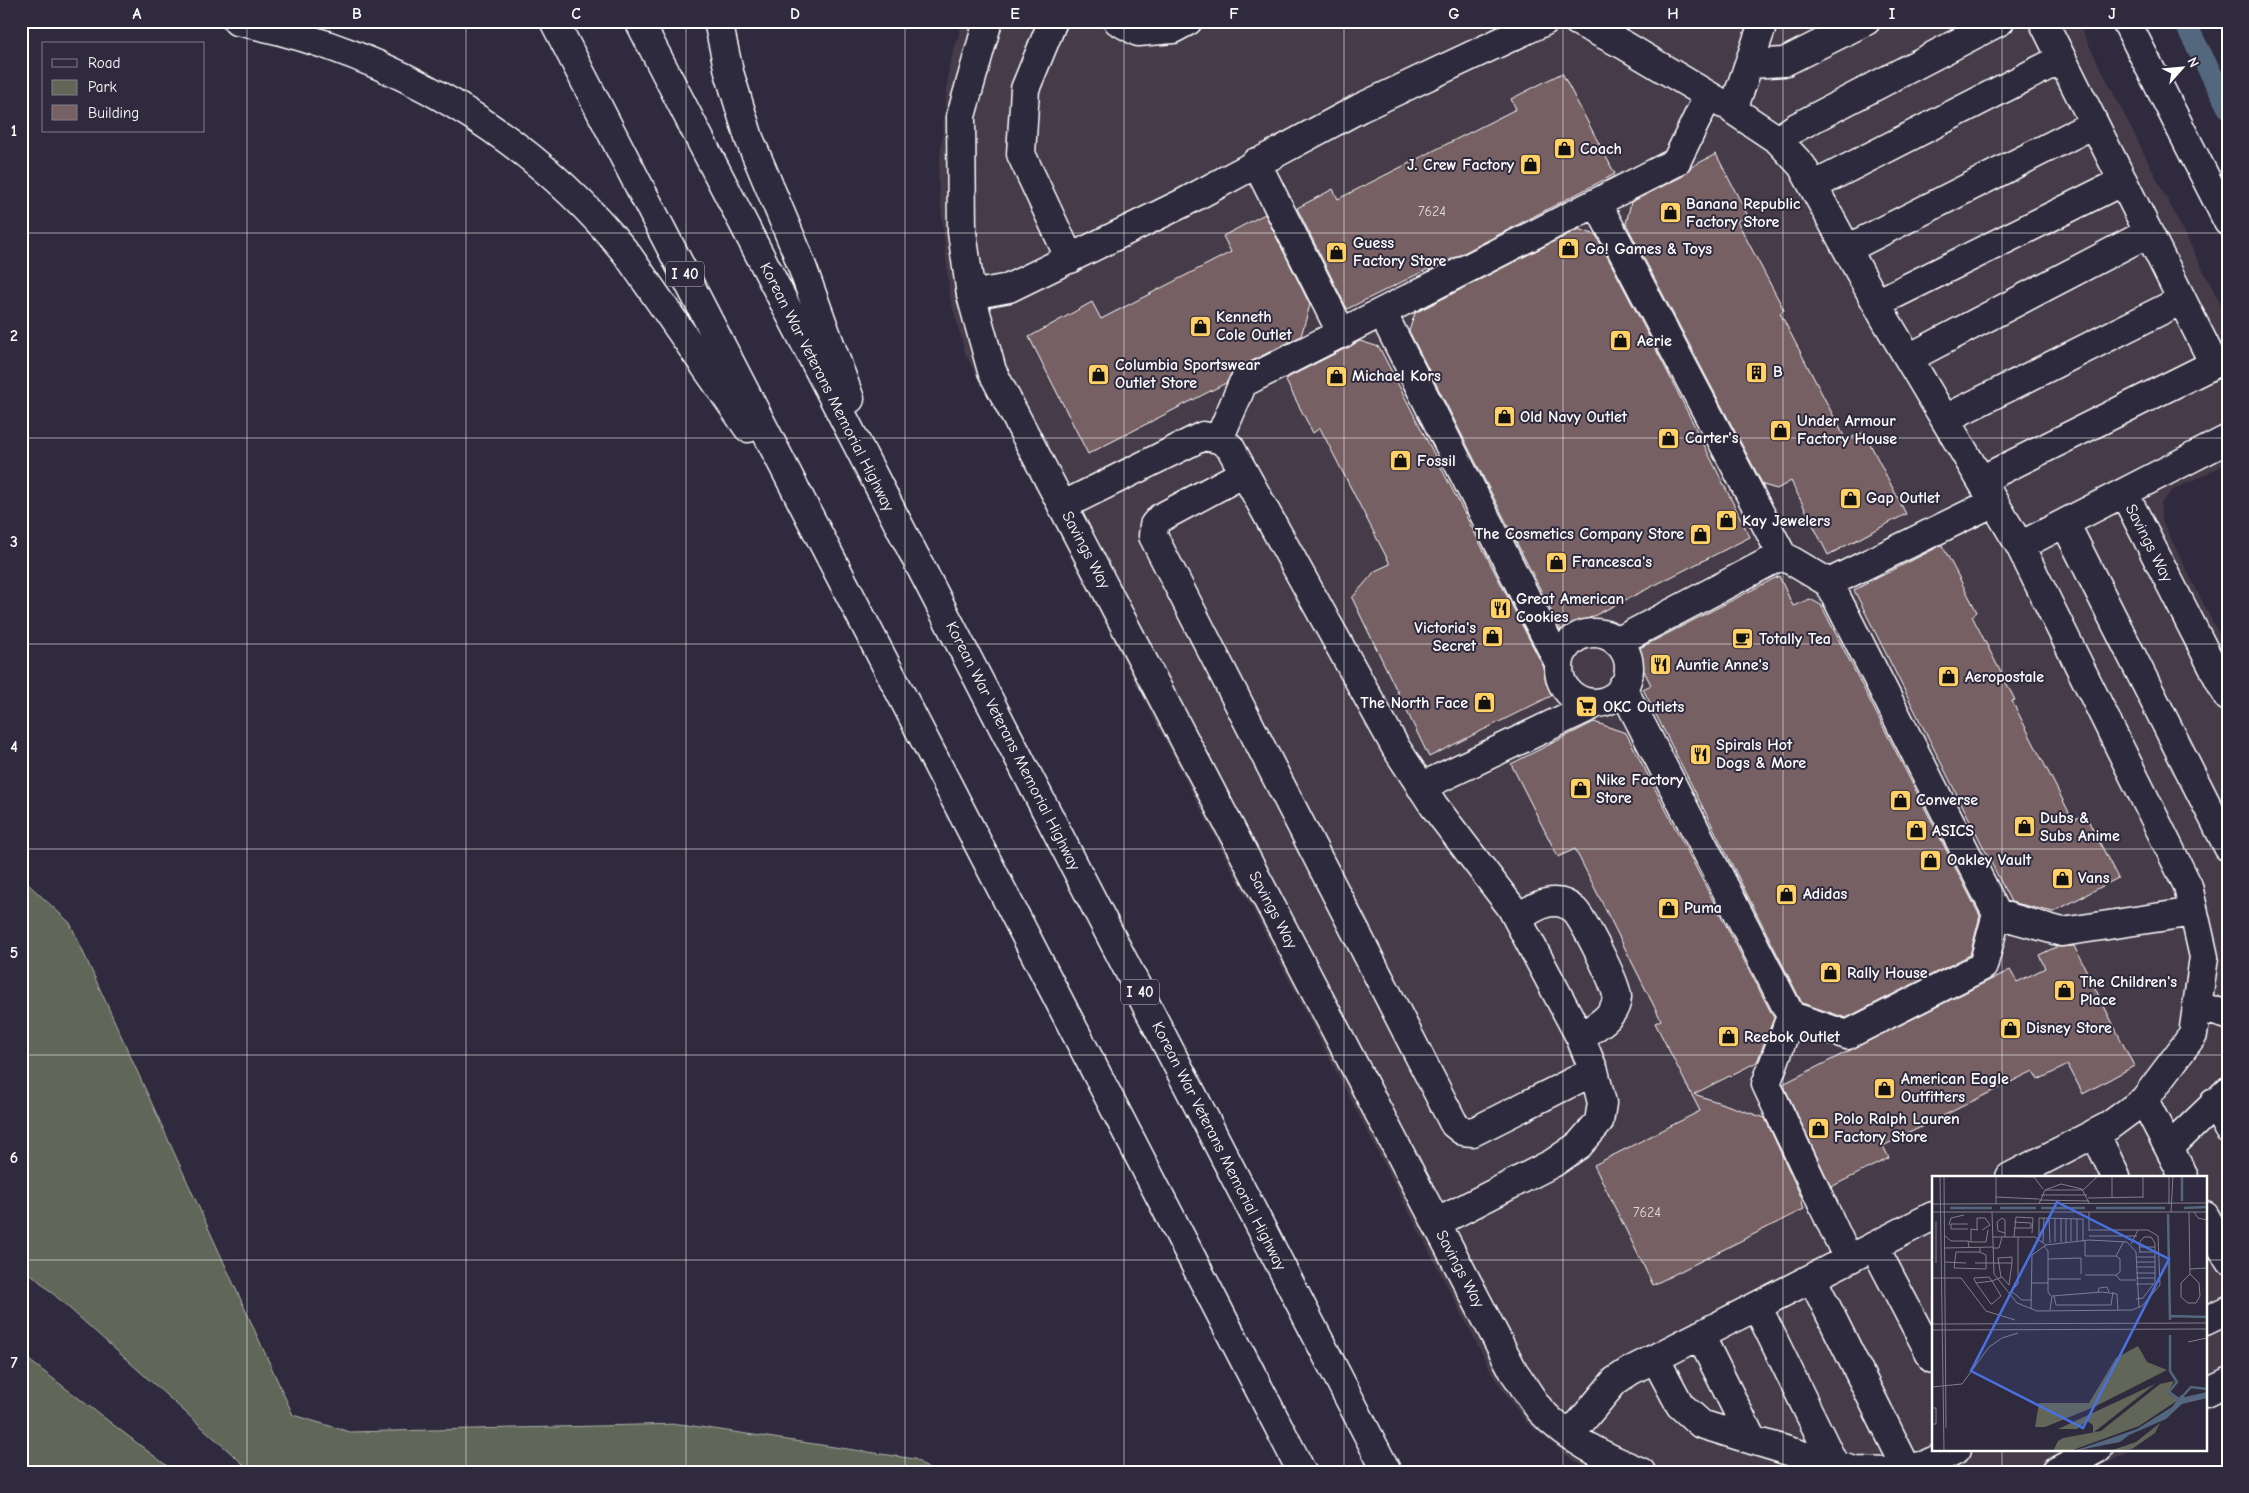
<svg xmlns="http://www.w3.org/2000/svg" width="2249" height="1493" viewBox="0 0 2249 1493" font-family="'Comic Neue',sans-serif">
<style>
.built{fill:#443a49}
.green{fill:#616659;stroke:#b0b2ac}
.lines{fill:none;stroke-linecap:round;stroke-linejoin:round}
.canal{stroke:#53677e;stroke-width:22}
.building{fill:#766164;stroke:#fff}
.minor-casing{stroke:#fff;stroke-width:31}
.major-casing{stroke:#fff;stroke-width:31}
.highway-casing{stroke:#fff;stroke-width:31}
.minor{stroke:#2f2a3d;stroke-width:28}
.major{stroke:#2f2a3d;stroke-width:28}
.highway{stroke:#2f2a3d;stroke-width:28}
.grid{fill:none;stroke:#fff;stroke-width:1;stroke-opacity:0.55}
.labels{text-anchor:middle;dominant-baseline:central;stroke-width:4;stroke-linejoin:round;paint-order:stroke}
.number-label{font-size:14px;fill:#ddd8d8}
.shield{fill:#2f2a3d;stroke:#c1bfc5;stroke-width:1}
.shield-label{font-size:15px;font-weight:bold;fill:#fff}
.poi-label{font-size:16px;font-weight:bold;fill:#fff;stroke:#2f2a3d;text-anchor:start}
.street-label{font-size:16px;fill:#fff;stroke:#2f2a3d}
.inset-river{fill:none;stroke:#53677e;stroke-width:2.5}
.inset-road{fill:none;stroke:#827f8b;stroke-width:1}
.view{fill:#4a71e0;fill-opacity:0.15;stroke:#4a71e0;stroke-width:2.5}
.inset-edge{fill:none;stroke:#fff;stroke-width:2.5}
.neatline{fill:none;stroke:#fff;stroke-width:2}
.grid-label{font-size:16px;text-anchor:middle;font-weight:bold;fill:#fff}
</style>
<rect width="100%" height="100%" fill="#2f2a3d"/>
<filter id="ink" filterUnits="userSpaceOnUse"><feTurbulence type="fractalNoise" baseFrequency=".02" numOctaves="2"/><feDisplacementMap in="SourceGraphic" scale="10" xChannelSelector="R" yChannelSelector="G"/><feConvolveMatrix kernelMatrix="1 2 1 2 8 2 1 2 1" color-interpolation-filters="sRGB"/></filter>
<g filter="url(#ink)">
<path class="built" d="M963 21H2077L2228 319V463L2173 490 2161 503V519L2228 652V1400L2205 1412V1177H1933V1449H2134L2091 1472H1596L1571 1459 1525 1421 1494 1377 965 353 950 297 938 179 949 66Z"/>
<path class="green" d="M28 884 70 923 293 1415 350 1432 680 1424 915 1459 933 1472H252L21 1265V887Z
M21 1354 175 1472H21Z"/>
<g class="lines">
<path class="canal" d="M2184 21 2228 107"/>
</g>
<path class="building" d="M1562 73 1615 174 1429 271 1430 268 1347 309 1297 208 1333 189 1338 199 1516 109 1511 99Z
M1716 154 1748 216 1737 221 1784 310 1780 313 1846 440 1864 432 1906 514 1828 555 1791 481 1777 489 1763 485 1626 224 1631 202 1683 176 1691 167Z
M1265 214 1310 305 1301 336 1236 369 1226 383 1088 454 1029 337 1092 302 1101 319 1231 252 1223 236Z
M1578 229 1596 235 1663 363 1750 537 1562 632 1409 331 1415 313Z
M1360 341 1379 347 1557 693 1429 757 1352 598 1375 571 1390 564 1320 428 1313 433 1285 379Z
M1942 545 1977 612 1972 616 2015 700 2012 701 2073 820 2085 814 2118 878 2053 912 2011 902 1854 590Z
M1779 576 1793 606 1810 599 1821 605 1980 916 1970 955 1846 1018 1802 1003 1643 689 1651 685 1634 651Z
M1594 722 1626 733 1774 1018 1757 1062 1694 1094 1765 1118 1803 1201 1801 1202 1804 1209 1653 1285 1594 1165 1700 1111 1655 1023 1661 1020 1575 849 1558 857 1511 764Z
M2074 946 2134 1066 2083 1094 2068 1065 2038 1080 2033 1071 1883 1146 1889 1158 1831 1187 1783 1084 2010 970 2017 982 2045 968 2039 955 2056 947Z"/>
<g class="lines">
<defs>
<path id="minor" d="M988 21 961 116 962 232 971 295 992 371 1514 1372C1523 1384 1531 1399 1541 1411 1568 1440 1605 1457 1641 1472
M1053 21 1025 89 1021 154 1070 259
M1118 21 1138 32 1173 29 1188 21
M1577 21 1624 45 1723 104
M1760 21 1761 29 1733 110 1778 140 1802 166 1884 317 2020 546 2188 886 2204 957 2193 1035 2144 1100 2109 1126 2010 1177
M1749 64 1784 62 1866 21
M1778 140 1795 128 2000 21
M1256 162 1342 334
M1813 186 2061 59
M1597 203 1782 555 1617 642
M1847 249 2094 124
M971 295 1009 288 1183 203 1360 108 1545 21
M1877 303 2123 181
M1382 312 1559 663
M1909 358 2148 233
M1945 419 2182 300
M1219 439 1243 383 1676 162 1708 96
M1244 473 1160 518 1154 525 1153 536 1454 1124 1463 1131 1473 1132 1594 1071
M1981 480 2214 364 2043 21
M2124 493 2228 697
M1994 502 1829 583 1997 914
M1062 506 1203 436 1219 439 1230 447 1396 748 1434 806 1511 907 1580 1037 1594 1071 1602 1103 1599 1122 1579 1145 1553 1163 1436 1223
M2065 523 2228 847
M2020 546 2228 439
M1782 555 1829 583
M1559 668a35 35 0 1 1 70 0a35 35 0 1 1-70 0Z
M1622 687 1791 1016 1766 1084 1848 1259
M1421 787 1597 703
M1517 918C1528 912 1542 901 1555 902 1563 902 1570 906 1575 911 1584 921 1617 984 1617 997 1616 1017 1595 1027 1580 1037
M2197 1006 2228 1015
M1791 1016 1847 1035 1983 966 1997 914 2062 932 2194 912
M2144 1100 2184 1177
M2214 1103 2228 1129
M2095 1133 2116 1177
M2169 1148 2228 1091
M2205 1216 2228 1259
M1874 1246 1933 1359
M1812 1278 1907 1469
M1757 1306 1834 1464
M2205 1321 2228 1310
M1700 1335 1752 1440
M1655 1358 1680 1405 1701 1424 1752 1440 1855 1471 1889 1472 1926 1465 1957 1449
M2205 1393 2228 1382
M1570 1435 1615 1381 1630 1371 1933 1216
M2055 1472 2098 1449"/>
<path id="major" d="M2126 21 2228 222"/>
<path id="highway" d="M237 21C390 51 529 133 627 254L748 428
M554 21 1302 1472
M639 21 1387 1472
M718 21 729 72 749 138 796 250 850 399"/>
</defs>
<use href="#minor" class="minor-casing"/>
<use href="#major" class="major-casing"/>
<use href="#highway" class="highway-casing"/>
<use href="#minor" class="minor"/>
<use href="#major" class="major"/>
<use href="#highway" class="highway"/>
</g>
</g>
<path class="grid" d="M247 21V1472M466 21V1472M686 21V1472M905 21V1472M1124 21V1472M1344 21V1472M1563 21V1472M1783 21V1472M2002 21V1177M21 233H2228M21 438H2228M21 644H2228M21 849H2228M21 1055H2228M21 1260H1933M2205 1260H2228M2002 1449V1472"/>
<defs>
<symbol id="shop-square" viewBox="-11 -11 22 22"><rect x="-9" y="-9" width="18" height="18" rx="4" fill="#ffd166" stroke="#2f2a3d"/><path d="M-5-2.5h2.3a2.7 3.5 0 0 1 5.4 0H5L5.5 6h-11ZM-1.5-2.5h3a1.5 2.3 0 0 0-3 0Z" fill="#111"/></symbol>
<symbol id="building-square" viewBox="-11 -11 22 22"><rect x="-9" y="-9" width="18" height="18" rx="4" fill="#ffd166" stroke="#2f2a3d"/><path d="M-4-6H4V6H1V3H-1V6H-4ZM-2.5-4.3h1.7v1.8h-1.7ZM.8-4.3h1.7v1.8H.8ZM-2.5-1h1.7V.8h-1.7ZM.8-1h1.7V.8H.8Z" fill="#111"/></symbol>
<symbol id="restaurant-square" viewBox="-11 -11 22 22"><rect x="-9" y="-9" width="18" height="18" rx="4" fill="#ffd166" stroke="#2f2a3d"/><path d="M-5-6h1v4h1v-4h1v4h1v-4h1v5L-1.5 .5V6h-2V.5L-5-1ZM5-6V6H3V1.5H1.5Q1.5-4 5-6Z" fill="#111"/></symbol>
<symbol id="cafe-square" viewBox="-11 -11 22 22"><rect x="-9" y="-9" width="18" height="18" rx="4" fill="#ffd166" stroke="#2f2a3d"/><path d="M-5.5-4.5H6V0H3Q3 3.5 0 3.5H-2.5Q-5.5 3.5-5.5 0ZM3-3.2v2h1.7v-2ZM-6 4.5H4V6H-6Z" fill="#111"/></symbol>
<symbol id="supermarket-square" viewBox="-11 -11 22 22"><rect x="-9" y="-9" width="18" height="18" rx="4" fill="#ffd166" stroke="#2f2a3d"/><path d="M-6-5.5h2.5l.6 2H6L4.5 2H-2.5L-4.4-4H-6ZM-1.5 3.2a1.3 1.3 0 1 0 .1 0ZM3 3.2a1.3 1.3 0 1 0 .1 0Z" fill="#111"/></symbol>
</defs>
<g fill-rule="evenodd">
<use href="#shop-square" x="1552" y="136" width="25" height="25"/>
<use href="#shop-square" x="1518" y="152" width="25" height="25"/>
<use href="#shop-square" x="1658" y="200" width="25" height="25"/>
<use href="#shop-square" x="1556" y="236" width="25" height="25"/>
<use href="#shop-square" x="1324" y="240" width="25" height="25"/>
<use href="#shop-square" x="1188" y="314" width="25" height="25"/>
<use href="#shop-square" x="1608" y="328" width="25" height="25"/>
<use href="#building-square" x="1744" y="360" width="25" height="25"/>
<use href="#shop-square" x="1086" y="362" width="25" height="25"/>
<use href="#shop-square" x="1324" y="364" width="25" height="25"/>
<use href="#shop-square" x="1492" y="404" width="25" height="25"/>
<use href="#shop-square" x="1768" y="418" width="25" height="25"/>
<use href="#shop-square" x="1656" y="426" width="25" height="25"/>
<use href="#shop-square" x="1388" y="448" width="25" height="25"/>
<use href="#shop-square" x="1838" y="486" width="25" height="25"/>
<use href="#shop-square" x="1714" y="508" width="25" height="25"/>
<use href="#shop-square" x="1688" y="522" width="25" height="25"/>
<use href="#shop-square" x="1544" y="550" width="25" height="25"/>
<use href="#restaurant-square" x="1488" y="596" width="25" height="25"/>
<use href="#shop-square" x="1480" y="624" width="25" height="25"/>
<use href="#cafe-square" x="1730" y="626" width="25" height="25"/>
<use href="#restaurant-square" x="1648" y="652" width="25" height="25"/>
<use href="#shop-square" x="1936" y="664" width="25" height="25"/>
<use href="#shop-square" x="1472" y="690" width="25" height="25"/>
<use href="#supermarket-square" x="1574" y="694" width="25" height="25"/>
<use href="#restaurant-square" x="1688" y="742" width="25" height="25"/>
<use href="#shop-square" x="1568" y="776" width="25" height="25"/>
<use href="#shop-square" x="1888" y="788" width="25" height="25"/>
<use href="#shop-square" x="2012" y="814" width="25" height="25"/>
<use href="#shop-square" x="1904" y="818" width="25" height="25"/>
<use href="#shop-square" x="1918" y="848" width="25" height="25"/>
<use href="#shop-square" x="2050" y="866" width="25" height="25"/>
<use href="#shop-square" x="1774" y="882" width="25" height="25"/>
<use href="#shop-square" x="1656" y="896" width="25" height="25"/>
<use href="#shop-square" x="1818" y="960" width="25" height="25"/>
<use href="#shop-square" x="2052" y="978" width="25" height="25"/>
<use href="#shop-square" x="1998" y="1016" width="25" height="25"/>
<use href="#shop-square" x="1716" y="1024" width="25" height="25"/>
<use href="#shop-square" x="1872" y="1076" width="25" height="25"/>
<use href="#shop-square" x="1806" y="1116" width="25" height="25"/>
</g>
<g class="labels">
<g class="number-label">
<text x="1432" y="211">7624</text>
<text x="1647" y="1212">7624</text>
</g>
<g class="shield">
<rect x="666" y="261.5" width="38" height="25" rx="4"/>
<rect x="1121" y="979.5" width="38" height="25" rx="4"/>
</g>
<g class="shield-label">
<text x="685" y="274">I 40</text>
<text x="1140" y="992">I 40</text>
</g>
<g class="poi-label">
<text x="1580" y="149">Coach</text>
<text x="1514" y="165" text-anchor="end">J. Crew Factory</text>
<text x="1686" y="204">Banana Republic<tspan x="1686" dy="18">Factory Store</tspan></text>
<text x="1353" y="243">Guess<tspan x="1353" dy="18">Factory Store</tspan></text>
<text x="1585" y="249">Go! Games &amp; Toys</text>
<text x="1216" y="317">Kenneth<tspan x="1216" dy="18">Cole Outlet</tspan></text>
<text x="1637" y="341">Aerie</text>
<text x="1115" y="365">Columbia Sportswear<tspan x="1115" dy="18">Outlet Store</tspan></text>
<text x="1773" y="372">B</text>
<text x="1352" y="376">Michael Kors</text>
<text x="1520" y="417">Old Navy Outlet</text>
<text x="1797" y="421">Under Armour<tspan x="1797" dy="18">Factory House</tspan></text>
<text x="1685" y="438">Carter's</text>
<text x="1417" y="461">Fossil</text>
<text x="1866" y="498">Gap Outlet</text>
<text x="1742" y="521">Kay Jewelers</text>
<text x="1684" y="534" text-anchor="end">The Cosmetics Company Store</text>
<text x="1572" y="562">Francesca's</text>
<text x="1516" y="599">Great American<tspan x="1516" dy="18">Cookies</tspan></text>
<text x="1476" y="628" text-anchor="end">Victoria's<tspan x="1476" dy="18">Secret</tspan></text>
<text x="1759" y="639">Totally Tea</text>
<text x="1676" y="665">Auntie Anne's</text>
<text x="1965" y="677">Aeropostale</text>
<text x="1468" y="703" text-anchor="end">The North Face</text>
<text x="1603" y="707">OKC Outlets</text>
<text x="1716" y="745">Spirals Hot<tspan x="1716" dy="18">Dogs &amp; More</tspan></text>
<text x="1596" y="780">Nike Factory<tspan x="1596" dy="18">Store</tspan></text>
<text x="1916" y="800">Converse</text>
<text x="2040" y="818">Dubs &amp;<tspan x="2040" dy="18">Subs Anime</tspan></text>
<text x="1932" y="831">ASICS</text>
<text x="1947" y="860">Oakley Vault</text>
<text x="2078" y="878">Vans</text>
<text x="1803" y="894">Adidas</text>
<text x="1684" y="908">Puma</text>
<text x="1847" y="973">Rally House</text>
<text x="2080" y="982">The Children's<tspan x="2080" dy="18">Place</tspan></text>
<text x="2026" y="1028">Disney Store</text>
<text x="1744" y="1037">Reebok Outlet</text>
<text x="1901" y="1079">American Eagle<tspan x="1901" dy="18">Outfitters</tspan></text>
<text x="1834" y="1119">Polo Ralph Lauren<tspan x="1834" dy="18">Factory Store</tspan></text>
</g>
<g class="street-label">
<text transform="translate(827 387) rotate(63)">Korean War Veterans Memorial Highway</text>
<text transform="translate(2149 543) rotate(63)">Savings Way</text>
<text transform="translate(1086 550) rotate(62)">Savings Way</text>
<text transform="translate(1013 746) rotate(63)">Korean War Veterans Memorial Highway</text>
<text transform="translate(1273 910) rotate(62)">Savings Way</text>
<text transform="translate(1219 1146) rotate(63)">Korean War Veterans Memorial Highway</text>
<text transform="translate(1460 1269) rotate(62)">Savings Way</text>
</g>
</g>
<g transform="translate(1932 1176)">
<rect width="275" height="275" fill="#2f2a3d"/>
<path d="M206 170 215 186 235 194 162 231 113 251H103L107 227H157L184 182ZM242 205 236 217 246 224 207 250 138 275H121L126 265 131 262 169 255 228 208ZM223 208 161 257V249L155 245 145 253H126ZM228 247 223 257 200 273 178 275 204 266Z" fill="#616659"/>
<path d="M275 216V222L250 228 234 243 197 259 188 266 142 275 205 253 240 231 249 219 253 221Z" fill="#53677e"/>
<path class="inset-river" d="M250 0V25M18 32H60M68 32H104M109 32H153M164 32H233M252 32 275 31M236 38 238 144M238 140 275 141M238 159V195L245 206 237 216 248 224M249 222 259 211 275 213"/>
<path class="inset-road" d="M8 0 12 275M12 0 14 252M65 0 102 1 111 13M180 0V22M211 0V22M237 0V28M113 14H151M151 14 166 0M109 19H155M64 21V0M156 22 211 21M107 24 157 25M0 28 275 27M64 28V21L107 23M107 28 113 14 129 8 150 13 157 27M0 36H275M60 36 62 98 85 127 105 135 200 134 210 130 228 109 226 60 216 54H157M157 36V55M239 36 241 0M257 36 258 98 249 107V121L256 127H264L268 120 267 107 258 98M262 36 266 42 275 44M117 42 118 67M123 42V66M139 43V65M4 45V87M82 46 99 47V52M17 49 19 42 32 39M82 52H99M36 53H19V48H36M45 54V42H53L58 49 50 54M13 60 19 65H36L37 71M157 60H205M61 61H103L114 69 157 64 195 66 204 76 207 132M73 61V44L70 42 65 46 66 55 73 57M82 61 84 41 101 42 100 57M86 61V108L79 115 90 124H100M107 63V42L151 43V65M153 64V80H184M36 65 39 66V53L46 54M145 65V43M39 66H54L56 54M111 66 112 42M129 66V42M134 66V42M199 68 206 54M112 70 116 75V116L119 120M48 71V76L54 79V93L22 92 24 76H48M207 71H223M13 72 61 71M61 72H67L70 61M207 76H223M204 81H223M116 83 149 82V98M13 86 34 87M204 86H223M43 87H80L77 109 70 101 60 105 57 101 42 102V103L44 107 59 128H60L69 120 60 105 44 107M204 91H223M258 93 275 92M204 97H223M153 99H184L188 104H204M184 99 188 96V83L184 80 192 65M69 101 66 82 80 81V87M0 102H29L54 135 83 144M204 102H223M116 103H149M99 107H116M204 108H222M166 116 167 112 175 111 177 116M122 120 124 129H179L181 116M204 123 211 122 223 106V67L219 61H212L207 67 208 76M99 133 100 79 114 69M118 134 120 120 170 116 185 118 186 134M0 148 275 147M0 154 275 153M256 166 275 162M0 211 30 208 57 171 70 162 86 157M0 232H4V248H0"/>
<path class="view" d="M125 26 237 83 151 252 39 195Z"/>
<rect width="275" height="275" class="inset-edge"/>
</g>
<rect width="2249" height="1493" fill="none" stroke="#2f2a3d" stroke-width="55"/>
<rect x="42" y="42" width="162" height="90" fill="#2f2a3d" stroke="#827f8b"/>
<rect x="52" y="59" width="25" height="8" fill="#2f2a3d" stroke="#827f8b"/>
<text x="88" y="68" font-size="15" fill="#ffffff">Road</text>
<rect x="52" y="80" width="25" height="15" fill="#616659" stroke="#827f8b"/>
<text x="88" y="92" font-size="15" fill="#ffffff">Park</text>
<rect x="52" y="105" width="25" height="15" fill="#766164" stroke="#827f8b"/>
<text x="88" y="118" font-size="15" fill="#ffffff">Building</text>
<g transform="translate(2182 68) rotate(63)" stroke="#2f2a3d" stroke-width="4" paint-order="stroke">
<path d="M0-4L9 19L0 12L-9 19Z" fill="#ffffff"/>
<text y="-8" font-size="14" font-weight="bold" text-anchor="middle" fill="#ffffff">N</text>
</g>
<rect x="28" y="28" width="2194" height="1438" class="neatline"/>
<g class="grid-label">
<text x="137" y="19">A</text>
<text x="357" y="19">B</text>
<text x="576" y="19">C</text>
<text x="795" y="19">D</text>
<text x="1015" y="19">E</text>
<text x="1234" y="19">F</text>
<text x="1454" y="19">G</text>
<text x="1673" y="19">H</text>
<text x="1892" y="19">I</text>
<text x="2112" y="19">J</text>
<text x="14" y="136">1</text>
<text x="14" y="341">2</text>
<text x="14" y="547">3</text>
<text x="14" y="752">4</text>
<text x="14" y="958">5</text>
<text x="14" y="1163">6</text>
<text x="14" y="1368">7</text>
</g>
</svg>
